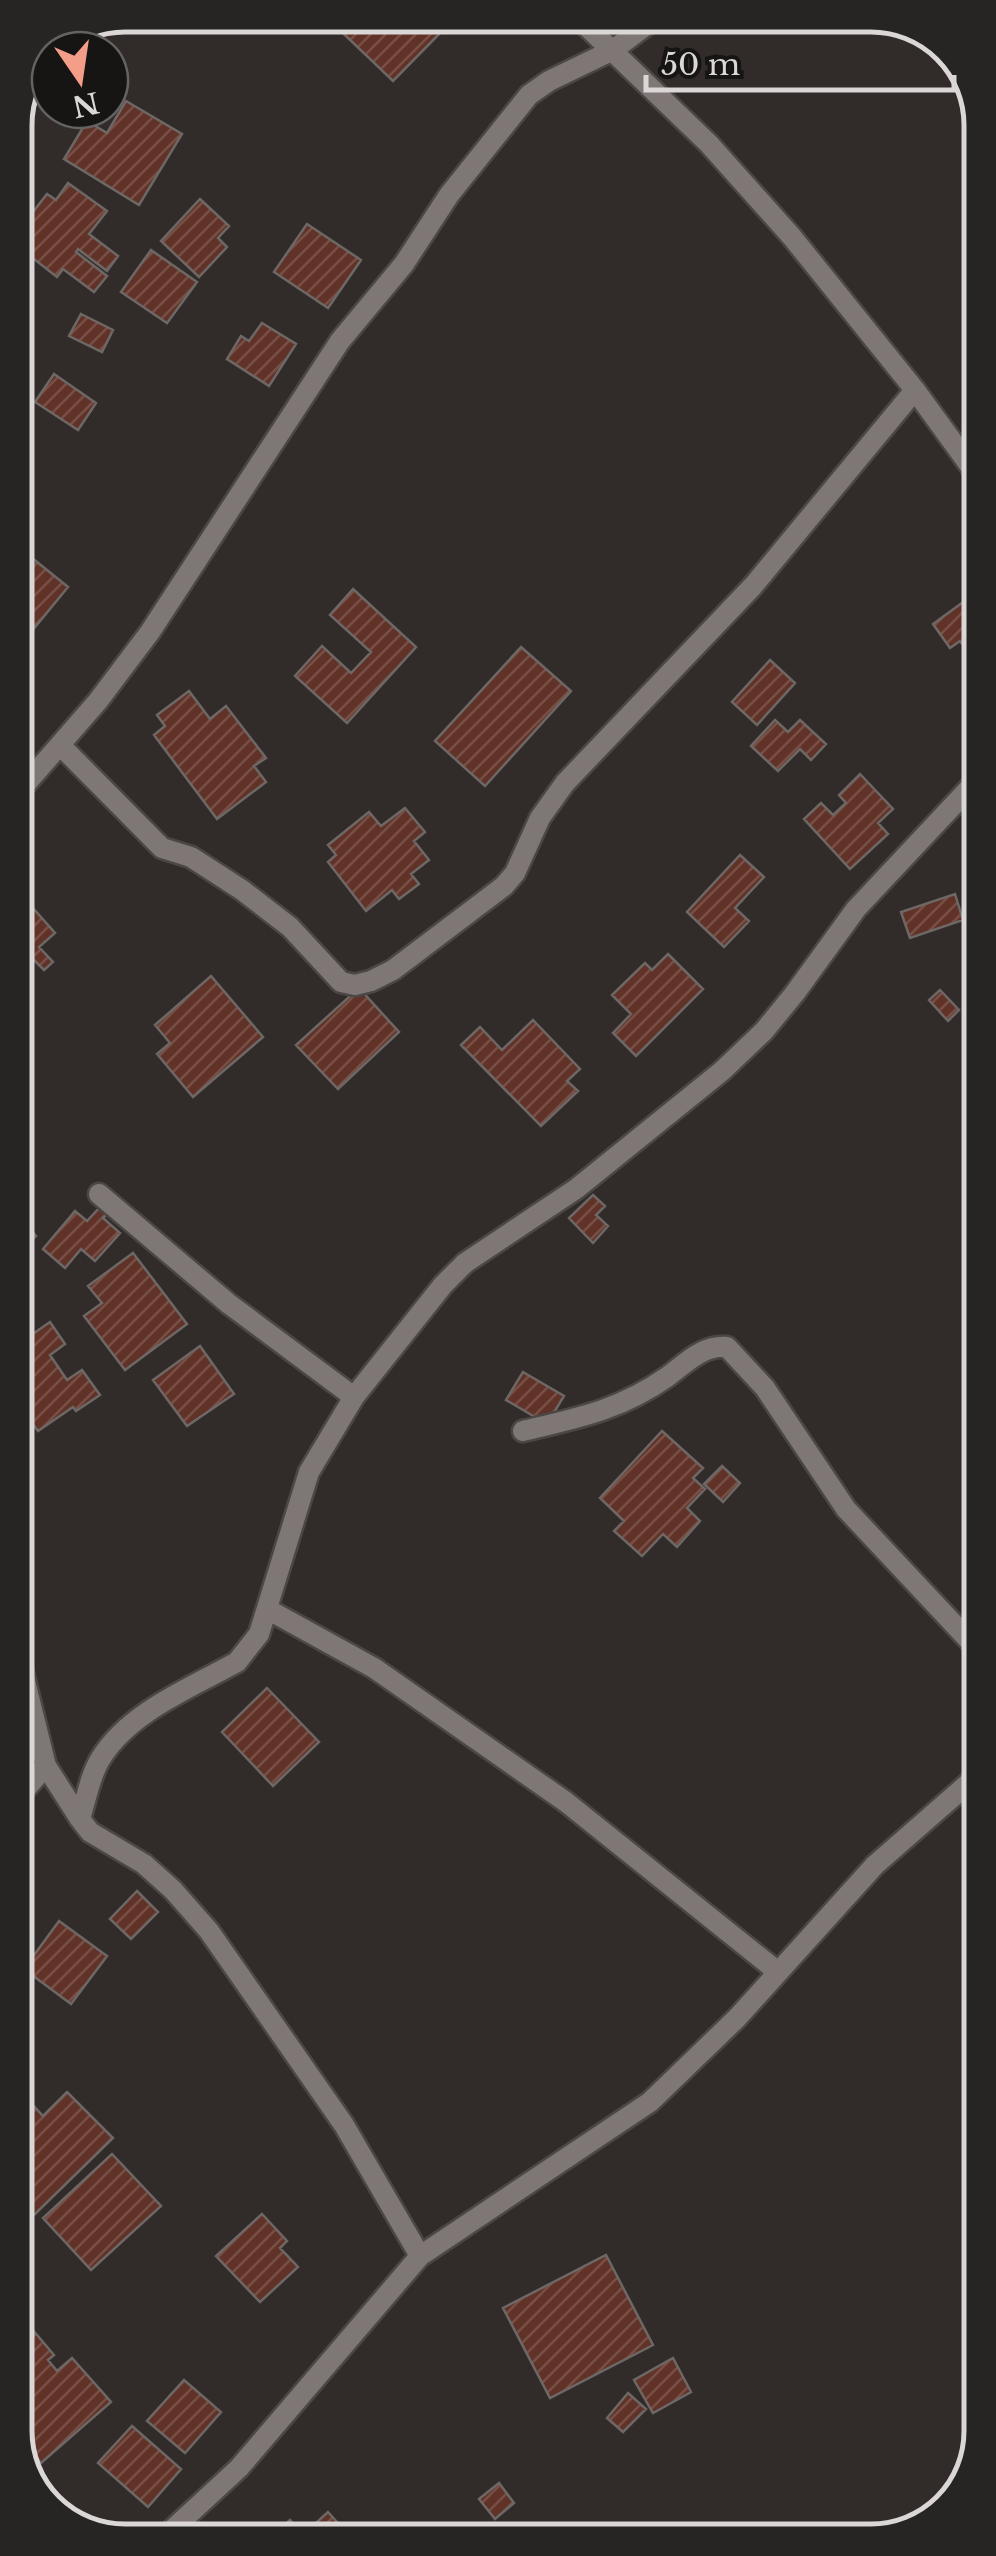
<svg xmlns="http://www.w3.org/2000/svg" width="996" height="2556" viewBox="0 0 996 2556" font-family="'Libre Baskerville',serif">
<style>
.building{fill:url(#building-hatch);stroke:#6d6765;stroke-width:2.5}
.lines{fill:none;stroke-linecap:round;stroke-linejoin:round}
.minor-casing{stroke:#4b4745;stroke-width:25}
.minor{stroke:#7e7776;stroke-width:20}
.rim{fill:none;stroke:#dbd7d6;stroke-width:5}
</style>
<defs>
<pattern id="building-hatch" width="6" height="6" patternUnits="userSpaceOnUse" patternTransform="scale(2.5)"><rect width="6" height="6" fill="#613227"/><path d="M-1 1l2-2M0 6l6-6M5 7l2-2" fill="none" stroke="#774f46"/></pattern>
</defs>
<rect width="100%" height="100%" fill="#312b2a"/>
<path class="building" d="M324 15H436L447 26 393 81Z
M910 27 938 38 960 69 958 71Z
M126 101 182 134 139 205 64 159 87 121 107 133Z
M68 183 107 211 89 234 118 256 107 271 78 249 76 252 107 276 94 292 63 269 57 277 16 245 15 240 29 223 26 221 47 194 56 200Z
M200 199 229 226 218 238 227 247 199 277 161 241Z
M307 224 361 260 328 308 274 272Z
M151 250 197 282 167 323 121 292Z
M81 314 113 330 102 352 69 336Z
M262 323 296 344 269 386 227 359 241 336 249 341Z
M54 374 96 403 78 430 35 402Z
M16 545 68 587 18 648 16 647Z
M353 589 416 647 347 723 295 676 322 646 351 673 371 652 330 615Z
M977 592V663L960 641 950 648 933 624Z
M521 647 571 691 485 786 435 741Z
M770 660 795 683 757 725 732 702Z
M189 691 210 719 226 706 266 758 254 766 266 782 217 819 154 735 165 726 157 715Z
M775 720 788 732 800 720 826 744 811 760 800 749 778 771 751 746Z
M860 774 893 809 878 823 888 834 850 869 804 819 821 803 833 815 846 803 839 795Z
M405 808 425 832 414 841 429 860 411 874 419 884 399 899 392 890 366 911 328 862 336 855 328 845 369 812 381 826Z
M740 855 764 877 735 908 749 921 724 947 687 912Z
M17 890 55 933 39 947 53 962 44 970 32 958 17 971Z
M955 894 963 920 910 938 901 912Z
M668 954 703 989 636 1056 613 1033 631 1014 612 995 645 963 652 970Z
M211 976 263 1037 193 1097 157 1054 170 1043 155 1025Z
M359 988 399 1032 338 1089 296 1045Z
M940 990 959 1010 948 1021 929 1000Z
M533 1020 580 1069 567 1081 578 1091 541 1126 461 1045 480 1027 502 1050Z
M593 1195 605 1206 596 1215 608 1226 593 1243 569 1218Z
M101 1206 109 1212 103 1218 120 1233 95 1261 81 1249 65 1268 43 1249 75 1211 87 1221Z
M18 1214 36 1236 18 1251Z
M133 1253 187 1324 125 1370 84 1316 102 1303 88 1286Z
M50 1322 65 1344 50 1355 67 1380 82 1370 100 1395 76 1411 73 1407 38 1431 18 1404 30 1396 18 1383V1325L27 1338Z
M200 1346 234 1394 187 1426 153 1380Z
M523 1372 564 1396 547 1424 506 1400Z
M662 1431 703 1468 693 1478 705 1489 687 1508 700 1521 677 1547 663 1534 642 1556 614 1531 624 1521 600 1498Z
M722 1466 740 1483 723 1502 704 1484Z
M267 1688 319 1742 273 1786 222 1732Z
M137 1891 158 1912 131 1939 110 1919Z
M59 1921 107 1956 71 2004 24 1969Z
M67 2092 113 2138 33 2216 20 2203V2180L25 2175 20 2170V2111L30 2102 43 2116Z
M112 2154 161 2206 91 2270 43 2218Z
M262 2214 287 2241 280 2248 298 2267 260 2302 216 2256Z
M606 2255 653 2345 550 2398 503 2308Z
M32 2329 54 2355 48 2360 57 2371 72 2358 111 2402 41 2463 21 2439 20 2340Z
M673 2358 691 2392 653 2413 634 2380Z
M184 2380 221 2412 185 2453 147 2421Z
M628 2393 646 2409 623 2432 607 2418Z
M132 2426 181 2469 148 2507 98 2463Z
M499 2483 514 2503 495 2519 479 2499Z
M328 2512 352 2539 267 2540 290 2520 303 2535Z"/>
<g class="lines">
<defs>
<path id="minor" d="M575 15 709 144 792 237 915 390 976 474
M60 745 162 848 191 857 242 890 290 927 341 982 355 985 371 981 393 970 504 886 515 873 540 818 565 783 753 586 915 390
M17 794 98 701 150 632 340 341 404 264 449 195 529 95 549 81 613 50 660 15
M99 1194 229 1304 354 1397
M523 1431C578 1418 620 1410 667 1377 686 1363 702 1345 727 1347L765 1388 846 1509 979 1651
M267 1609 374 1668 566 1802 778 1972
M19 1657 46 1766 80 1819 90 1832 144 1864 173 1890 209 1931 344 2125 420 2256
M19 1796 46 1766
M80 1819C86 1800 90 1775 101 1758 129 1712 192 1687 237 1662L259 1634 309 1472 354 1397 443 1285 465 1263 576 1189 722 1071 764 1031 795 993 856 909 977 780
M161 2540 239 2468 420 2256 650 2102 737 2018 875 1865 979 1774"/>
</defs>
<use href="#minor" class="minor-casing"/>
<use href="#minor" class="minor"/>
</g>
<path d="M0 0H996V2556H0ZM125 32H871A93 93 0 0 1 964 125V2431A93 93 0 0 1 871 2524H125A93 93 0 0 1 32 2431V125A93 93 0 0 1 125 32Z" fill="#272424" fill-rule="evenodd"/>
<path class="rim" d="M125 32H871A93 93 0 0 1 964 125V2431A93 93 0 0 1 871 2524H125A93 93 0 0 1 32 2431V125A93 93 0 0 1 125 32Z"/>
<g transform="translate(80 80) rotate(167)"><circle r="48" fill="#171414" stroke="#656262" stroke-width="2.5"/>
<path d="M0-8L18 38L0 25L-18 38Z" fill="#f49e89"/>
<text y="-15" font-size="28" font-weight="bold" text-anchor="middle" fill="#dbd7d6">N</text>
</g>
<path d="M646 75v15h308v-15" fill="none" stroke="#dbd7d6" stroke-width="5"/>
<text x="661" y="75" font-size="30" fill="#dbd7d6" stroke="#171414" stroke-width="8" paint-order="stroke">50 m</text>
</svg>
